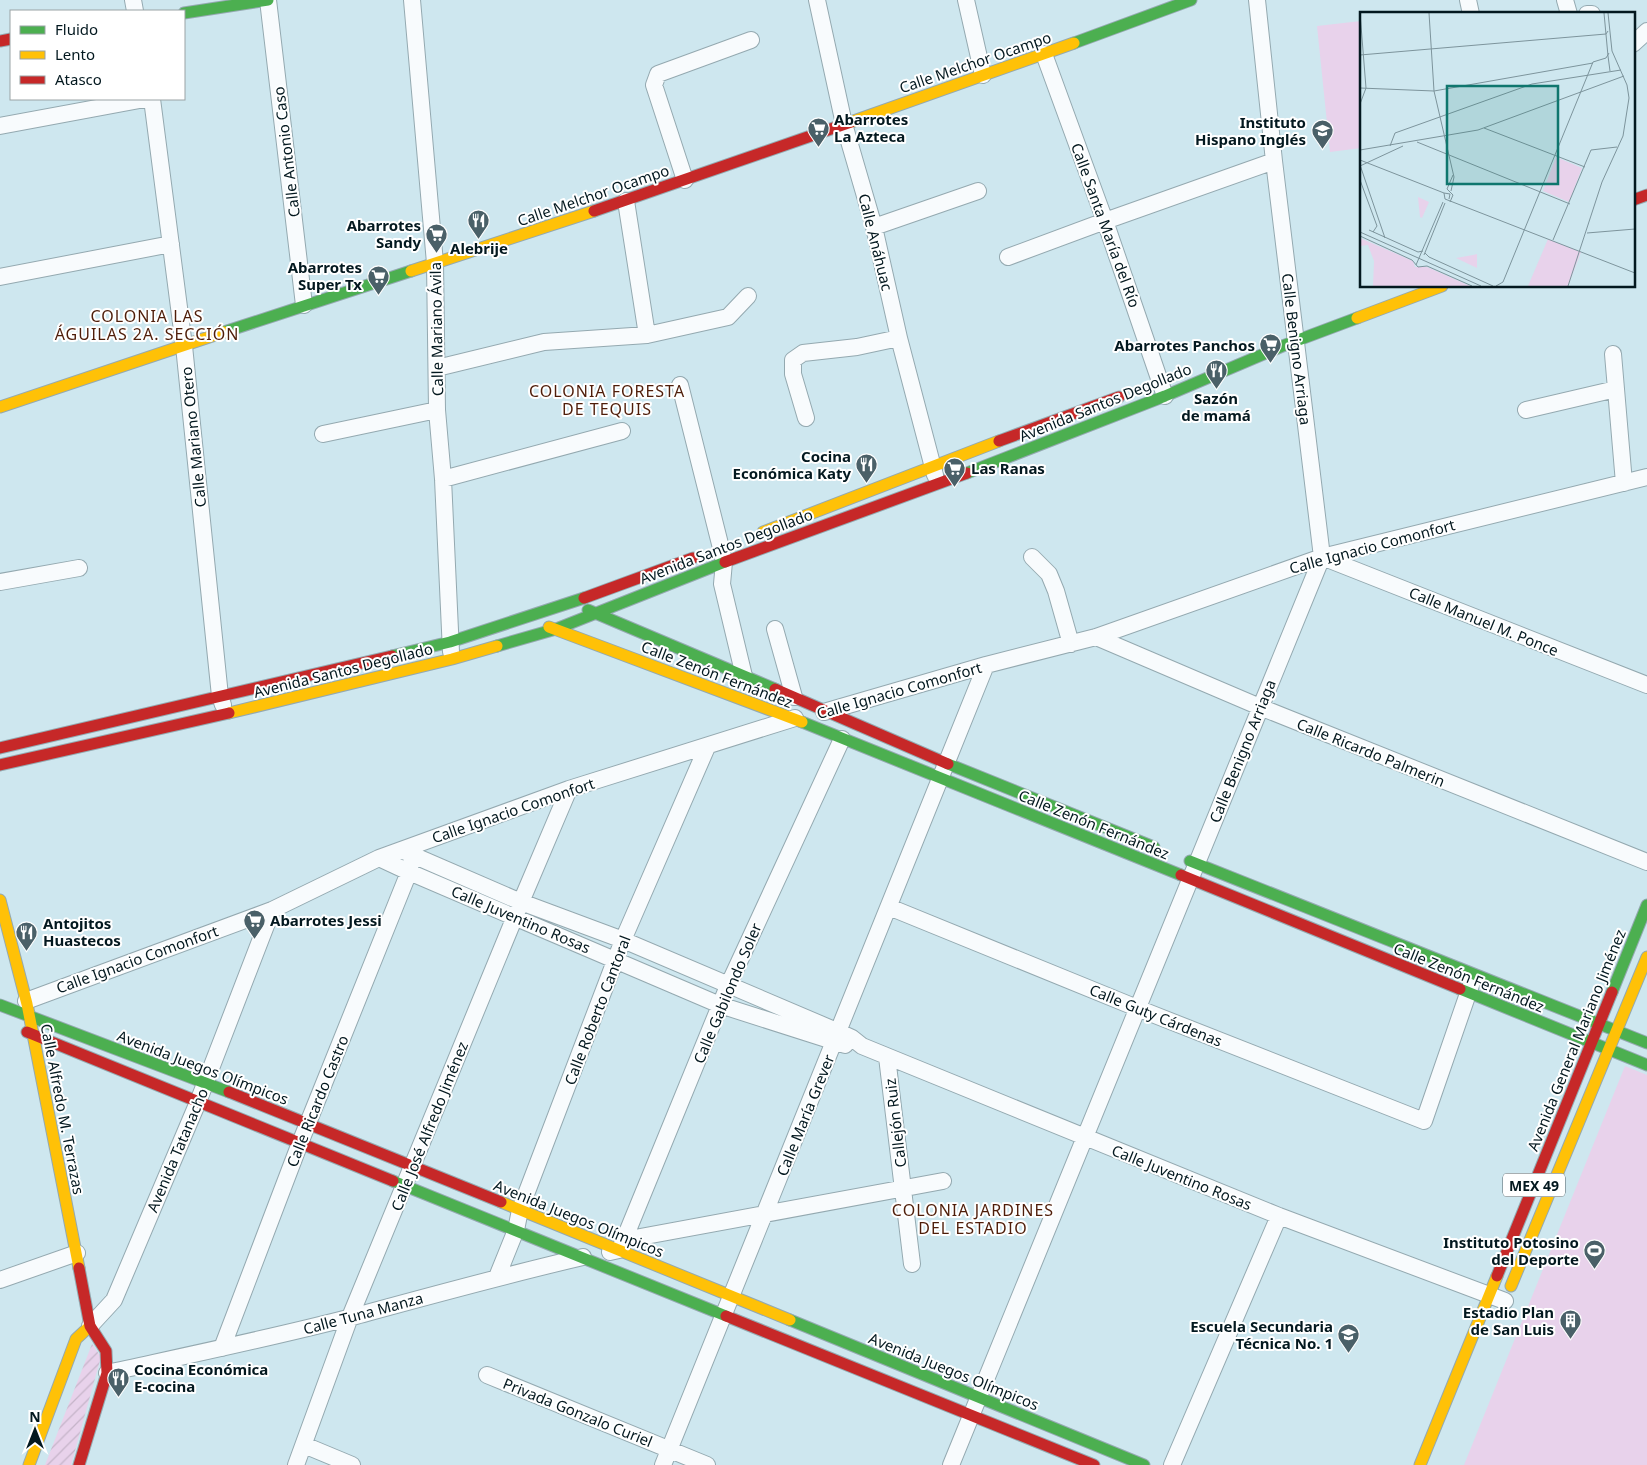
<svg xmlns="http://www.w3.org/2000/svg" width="1647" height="1465" viewBox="0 0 1647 1465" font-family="'Noto Sans',sans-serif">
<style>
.garden{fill:url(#garden-furrows)}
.pitch{fill:#e8d2eb}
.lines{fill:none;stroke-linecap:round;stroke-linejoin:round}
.street-casing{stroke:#94a9b0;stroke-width:18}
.fast-casing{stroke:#94a9b0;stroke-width:13}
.slow-casing{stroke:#94a9b0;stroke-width:13}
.jam-casing{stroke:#94a9b0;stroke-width:13}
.street{stroke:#f8fbfd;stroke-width:16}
.fast{stroke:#4caf50;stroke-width:11}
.slow{stroke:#ffc107;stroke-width:11}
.jam{stroke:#c62828;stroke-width:11}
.labels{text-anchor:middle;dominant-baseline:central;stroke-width:4;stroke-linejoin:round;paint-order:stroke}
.shield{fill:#fff;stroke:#4f5d62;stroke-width:1}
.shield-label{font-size:14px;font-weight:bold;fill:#03181f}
.street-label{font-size:15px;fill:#03181f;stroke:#fff}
.poi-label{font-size:15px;font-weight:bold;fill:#03181f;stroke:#fff;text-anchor:end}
.neighbourhood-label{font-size:16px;letter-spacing:1px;fill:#4e1d09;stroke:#fff}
.inset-road{fill:none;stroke:#7d949c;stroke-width:1}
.view{fill:#0f766e;fill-opacity:0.15;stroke:#0f766e;stroke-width:2.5}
.inset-edge{fill:none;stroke:#03181f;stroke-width:2.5}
</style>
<defs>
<pattern id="garden-furrows" width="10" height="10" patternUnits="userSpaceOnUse" patternTransform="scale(1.25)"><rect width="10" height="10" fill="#e8d2eb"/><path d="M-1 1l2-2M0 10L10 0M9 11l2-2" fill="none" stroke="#c5b4c9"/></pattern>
</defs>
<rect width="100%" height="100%" fill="#cee7ef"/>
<path class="garden" d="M92 1344 101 1357 71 1465H45Z"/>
<path class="pitch" d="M1361 21V148L1330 152 1317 26Z
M1625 1066 1647 1075V1465H1464Z"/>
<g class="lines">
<defs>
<path id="street" d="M133 0 135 11
M268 0 304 305
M412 0 435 263 437 410 443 479 451 652
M817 0 844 124 874 227 899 338 935 475
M966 0 983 75
M1468 0 1471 14
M1565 0 1569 14
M1587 14H1592
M1633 44 1647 31
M1044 54 1105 221 1165 396
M152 99 184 346 220 696 223 705
M0 126 145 99
M685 180 654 85 658 74 751 40
M626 201 647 335
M874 227 978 191
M1008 257 1105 221 1274 161
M0 277 171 244
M1613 354 1624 483
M437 368 544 342 647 335 728 317 748 296
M680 385 721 548 724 562 722 584 744 676
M1526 410 1616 389
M806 418 793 374V360L803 353 857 347 899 338
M323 434 437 410
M443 479 622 431
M1032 557 1049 574 1056 591 1071 644
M1322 557 1647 685
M0 582 79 568
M775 629 794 697
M1096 637 1260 707 1647 862
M824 712 986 665 1096 637 1322 557 1647 477
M401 850 521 902 623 940 839 1032 852 1038 862 1046 1279 1216 1505 1301
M379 858 409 872 720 1005 845 1045
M889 907 1137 1008 1424 1121 1472 982
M26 1001 272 910 379 858 569 789 795 718
M887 1057 912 1264
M624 1240 943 1181
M610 1252 619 1250 624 1240 728 986 842 739
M497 1277 516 1230 520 1210 623 940 707 747
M0 1280 77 1253
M90 1326 114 1300 198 1102 272 910
M222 1348 300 1143 409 872 413 855
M107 1373C189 1355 271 1338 352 1317 429 1296 505 1275 583 1257
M487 1375 707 1465
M304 1445 352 1465
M296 1465 350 1317 521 902 569 789
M663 1465 986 665
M951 1465 1322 557 1274 161 1257 0
M1172 1465 1279 1216"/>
<path id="fast" d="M184 13 268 0
M1074 43 1191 0
M224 332 411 271
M967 473 1165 396 1285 345 1357 318
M588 610 775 689
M497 646 556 629 725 562
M392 656 450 642 584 598
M802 722 1181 875
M948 764 1154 847
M1190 861 1647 1043
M1460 989 1647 1065
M1612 992 1647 905
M0 1005 229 1092
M393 1181 726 1316
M790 1320 1144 1465"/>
<path id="slow" d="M851 122 1074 43
M411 271 594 211
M1357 318 1442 286
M0 407 224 332
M763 532 999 441
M549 627 802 722
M229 713 452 659 497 646
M0 900 27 1004 79 1268
M501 1202 790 1320
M1511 1286 1647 957
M29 1465 76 1339 90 1326
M1420 1465 1497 1276"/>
<path id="jam" d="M0 41 11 39
M1633 200 1647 195
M594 211 851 122
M999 441 1119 397
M725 562 967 473
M584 598 693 558
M775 689 948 764
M0 748 392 656
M0 765 229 713
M1181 875 1460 989
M27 1032 393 1181
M229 1092 501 1202
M79 1268 90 1326 106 1351 107 1373 79 1465
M1497 1276 1612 992
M726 1316 1094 1465"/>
</defs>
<use href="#street" class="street-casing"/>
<use href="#fast" class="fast-casing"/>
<use href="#slow" class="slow-casing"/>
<use href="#jam" class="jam-casing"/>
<use href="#street" class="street"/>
<use href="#fast" class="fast"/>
<use href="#slow" class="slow"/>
<use href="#jam" class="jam"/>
</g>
<defs>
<symbol id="supermarket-pin" viewBox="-11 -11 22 30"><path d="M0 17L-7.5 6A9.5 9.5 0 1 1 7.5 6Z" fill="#4a6068" stroke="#fff"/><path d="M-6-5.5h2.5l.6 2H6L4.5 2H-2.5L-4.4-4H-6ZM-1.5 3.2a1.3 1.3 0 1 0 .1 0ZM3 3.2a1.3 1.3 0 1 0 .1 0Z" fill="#fff"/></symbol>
<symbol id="school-pin" viewBox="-11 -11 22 30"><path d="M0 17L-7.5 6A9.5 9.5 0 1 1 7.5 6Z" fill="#4a6068" stroke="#fff"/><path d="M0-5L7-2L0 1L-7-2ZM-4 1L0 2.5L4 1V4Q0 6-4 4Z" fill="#fff"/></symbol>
<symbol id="restaurant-pin" viewBox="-11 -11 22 30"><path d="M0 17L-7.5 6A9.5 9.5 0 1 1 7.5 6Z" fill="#4a6068" stroke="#fff"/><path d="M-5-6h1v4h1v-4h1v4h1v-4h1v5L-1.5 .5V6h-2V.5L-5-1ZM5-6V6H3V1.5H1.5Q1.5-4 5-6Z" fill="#fff"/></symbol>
<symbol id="stadium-pin" viewBox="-11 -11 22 30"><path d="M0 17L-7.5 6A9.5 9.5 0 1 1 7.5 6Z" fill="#4a6068" stroke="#fff"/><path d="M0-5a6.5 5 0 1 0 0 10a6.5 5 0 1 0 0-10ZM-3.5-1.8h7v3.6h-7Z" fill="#fff"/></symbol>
<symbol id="building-pin" viewBox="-11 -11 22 30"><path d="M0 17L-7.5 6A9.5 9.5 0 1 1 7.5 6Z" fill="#4a6068" stroke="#fff"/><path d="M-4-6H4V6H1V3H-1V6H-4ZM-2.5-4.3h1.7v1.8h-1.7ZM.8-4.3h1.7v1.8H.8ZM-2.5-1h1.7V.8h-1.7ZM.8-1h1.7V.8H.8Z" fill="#fff"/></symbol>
</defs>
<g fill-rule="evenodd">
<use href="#supermarket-pin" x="806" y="116" width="25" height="34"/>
<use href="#school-pin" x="1310" y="118" width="25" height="34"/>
<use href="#restaurant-pin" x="466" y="208" width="25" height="34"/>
<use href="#supermarket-pin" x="424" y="222" width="25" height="34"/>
<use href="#supermarket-pin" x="366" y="264" width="25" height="34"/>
<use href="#supermarket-pin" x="1258" y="332" width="25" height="34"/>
<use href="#restaurant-pin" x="1204" y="358" width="25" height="34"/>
<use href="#restaurant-pin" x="854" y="452" width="25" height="34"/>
<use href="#supermarket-pin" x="942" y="456" width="25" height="34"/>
<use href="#supermarket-pin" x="242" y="908" width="25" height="34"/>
<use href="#restaurant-pin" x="14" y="920" width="25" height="34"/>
<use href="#stadium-pin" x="1582" y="1238" width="25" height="34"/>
<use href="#building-pin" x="1558" y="1308" width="25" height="34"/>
<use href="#school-pin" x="1336" y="1322" width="25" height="34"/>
<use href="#restaurant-pin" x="106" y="1366" width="25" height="34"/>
</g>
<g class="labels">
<rect class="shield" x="1503" y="1173.5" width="62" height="23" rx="4"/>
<g class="shield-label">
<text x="1534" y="1185">MEX 49</text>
</g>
<g class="street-label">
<text transform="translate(975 62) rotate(-19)">Calle Melchor Ocampo</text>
<text transform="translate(286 152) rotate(-97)">Calle Antonio Caso</text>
<text transform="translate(593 195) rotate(-19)">Calle Melchor Ocampo</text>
<text transform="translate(1106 225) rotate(70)">Calle Santa María del Río</text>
<text transform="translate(876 242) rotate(76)">Calle Anáhuac</text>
<text transform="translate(436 329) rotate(-91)">Calle Mariano Ávila</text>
<text transform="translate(1297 349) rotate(83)">Calle Benigno Arriaga</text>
<text transform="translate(1105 402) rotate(-22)">Avenida Santos Degollado</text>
<text transform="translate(193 437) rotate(-96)">Calle Mariano Otero</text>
<text transform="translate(726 546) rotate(-21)">Avenida Santos Degollado</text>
<text transform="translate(1372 546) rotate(-15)">Calle Ignacio Comonfort</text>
<text transform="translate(1484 621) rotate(22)">Calle Manuel M. Ponce</text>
<text transform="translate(343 670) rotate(-14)">Avenida Santos Degollado</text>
<text transform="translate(717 674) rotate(21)">Calle Zenón Fernández</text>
<text transform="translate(899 690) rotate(-16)">Calle Ignacio Comonfort</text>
<text transform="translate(1242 751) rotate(-68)">Calle Benigno Arriaga</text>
<text transform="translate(1371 752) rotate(22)">Calle Ricardo Palmerin</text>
<text transform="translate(513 810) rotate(-19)">Calle Ignacio Comonfort</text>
<text transform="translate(1094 824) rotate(22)">Calle Zenón Fernández</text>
<text transform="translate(521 919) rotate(23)">Calle Juventino Rosas</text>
<text transform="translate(137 959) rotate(-20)">Calle Ignacio Comonfort</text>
<text transform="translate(1469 977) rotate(22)">Calle Zenón Fernández</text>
<text transform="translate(727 993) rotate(-67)">Calle Gabilondo Soler</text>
<text transform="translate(597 1010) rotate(-69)">Calle Roberto Cantoral</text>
<text transform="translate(1156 1015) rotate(22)">Calle Guty Cárdenas</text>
<text transform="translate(1576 1040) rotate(-68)">Avenida General Mariano Jiménez</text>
<text transform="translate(203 1067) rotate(21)">Avenida Juegos Olímpicos</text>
<text transform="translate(317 1101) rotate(-68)">Calle Ricardo Castro</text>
<text transform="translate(63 1109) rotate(79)">Calle Alfredo M. Terrazas</text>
<text transform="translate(805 1115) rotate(-68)">Calle María Grever</text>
<text transform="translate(895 1123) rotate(-97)">Callejón Ruiz</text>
<text transform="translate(429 1126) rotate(-68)">Calle José Alfredo Jiménez</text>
<text transform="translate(177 1150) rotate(-67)">Avenida Tatanacho</text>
<text transform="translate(1182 1177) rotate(22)">Calle Juventino Rosas</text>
<text transform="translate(579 1218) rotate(22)">Avenida Juegos Olímpicos</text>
<text transform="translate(363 1313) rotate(-15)">Calle Tuna Manza</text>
<text transform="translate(954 1371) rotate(22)">Avenida Juegos Olímpicos</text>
<text transform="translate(578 1412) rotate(22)">Privada Gonzalo Curiel</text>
</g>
<g class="poi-label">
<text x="834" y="119" text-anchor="start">Abarrotes<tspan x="834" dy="17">La Azteca</tspan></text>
<text x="1306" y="122">Instituto<tspan x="1306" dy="17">Hispano Inglés</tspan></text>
<text x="421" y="225">Abarrotes<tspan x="421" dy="17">Sandy</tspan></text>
<text x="479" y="248" text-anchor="middle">Alebrije</text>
<text x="362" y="267">Abarrotes<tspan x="362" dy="17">Super Tx</tspan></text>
<text x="1255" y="345">Abarrotes Panchos</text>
<text x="1216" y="398" text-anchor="middle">Sazón<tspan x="1216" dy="17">de mamá</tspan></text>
<text x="851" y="456">Cocina<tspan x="851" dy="17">Económica Katy</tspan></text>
<text x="971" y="468" text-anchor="start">Las Ranas</text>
<text x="270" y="920" text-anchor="start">Abarrotes Jessi</text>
<text x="43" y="923" text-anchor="start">Antojitos<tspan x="43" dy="17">Huastecos</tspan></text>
<text x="1579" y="1242">Instituto Potosino<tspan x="1579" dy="17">del Deporte</tspan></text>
<text x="1554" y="1312">Estadio Plan<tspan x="1554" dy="17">de San Luis</tspan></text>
<text x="1333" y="1326">Escuela Secundaria<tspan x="1333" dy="17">Técnica No. 1</tspan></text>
<text x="134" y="1369" text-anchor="start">Cocina Económica<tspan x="134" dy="17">E-cocina</tspan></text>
</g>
<g class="neighbourhood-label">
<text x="147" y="316">COLONIA LAS<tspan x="147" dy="18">ÁGUILAS 2A. SECCIÓN</tspan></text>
<text x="607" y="391">COLONIA FORESTA<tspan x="607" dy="18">DE TEQUIS</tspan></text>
<text x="973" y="1210">COLONIA JARDINES<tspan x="973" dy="18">DEL ESTADIO</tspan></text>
</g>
</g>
<g transform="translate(1360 12)">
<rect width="275" height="275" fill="#cee7ef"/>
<path d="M58 185 69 190 62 206 60 205ZM0 226 53 249 55 255H67L110 274H13L14 249 8 233 0 234ZM117 242V256L96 246 113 243Z" fill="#e8d2eb"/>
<path d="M196 145 222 156 209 190 183 179ZM188 227 221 240 208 274H168Z" fill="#e8d2eb"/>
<path class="inset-road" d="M69 1 74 79 94 165 91 179M244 1 248 44M0 43 246 22 248 19M248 44 250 59M233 50 246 46 249 41M0 76 74 79 233 51M0 92 6 76 0 1M124 116 225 155M57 130 210 192M30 134 35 121 172 72 261 58M0 138 118 118 264 64M0 148 84 181M0 153 25 226M0 154 43 134M0 168 17 214 13 220M87 177 93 183 90 190M87 177 93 163M89 187 90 182 84 181 85 187 275 261M9 218 58 240 63 239M0 220 121 274M227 221 275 217M0 224 52 248 58 255 67 254 112 274M193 228 231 138 257 135M65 241 69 245 133 274M64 243 85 191M56 253 83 190M136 274 143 270 233 50M208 274 242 170 263 124 269 86 267 73 252 39 248 1"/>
<path class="view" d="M87 74H198V172H87Z"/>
<rect width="275" height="275" class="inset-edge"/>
</g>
<rect x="10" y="10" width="175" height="90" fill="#ffffff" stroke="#9aa3a5"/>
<rect x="20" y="26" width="25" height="8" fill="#4caf50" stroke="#9aa3a5"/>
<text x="55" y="35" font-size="15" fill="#03181f">Fluido</text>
<rect x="20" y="51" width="25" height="8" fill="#ffc107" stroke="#9aa3a5"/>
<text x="55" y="60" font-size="15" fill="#03181f">Lento</text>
<rect x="20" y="76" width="25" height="8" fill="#c62828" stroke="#9aa3a5"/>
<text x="55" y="85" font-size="15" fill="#03181f">Atasco</text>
<g transform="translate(35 1430)" stroke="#ffffff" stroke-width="4" paint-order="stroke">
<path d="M0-4L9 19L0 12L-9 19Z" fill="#03181f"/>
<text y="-8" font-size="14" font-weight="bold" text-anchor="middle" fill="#03181f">N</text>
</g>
</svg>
